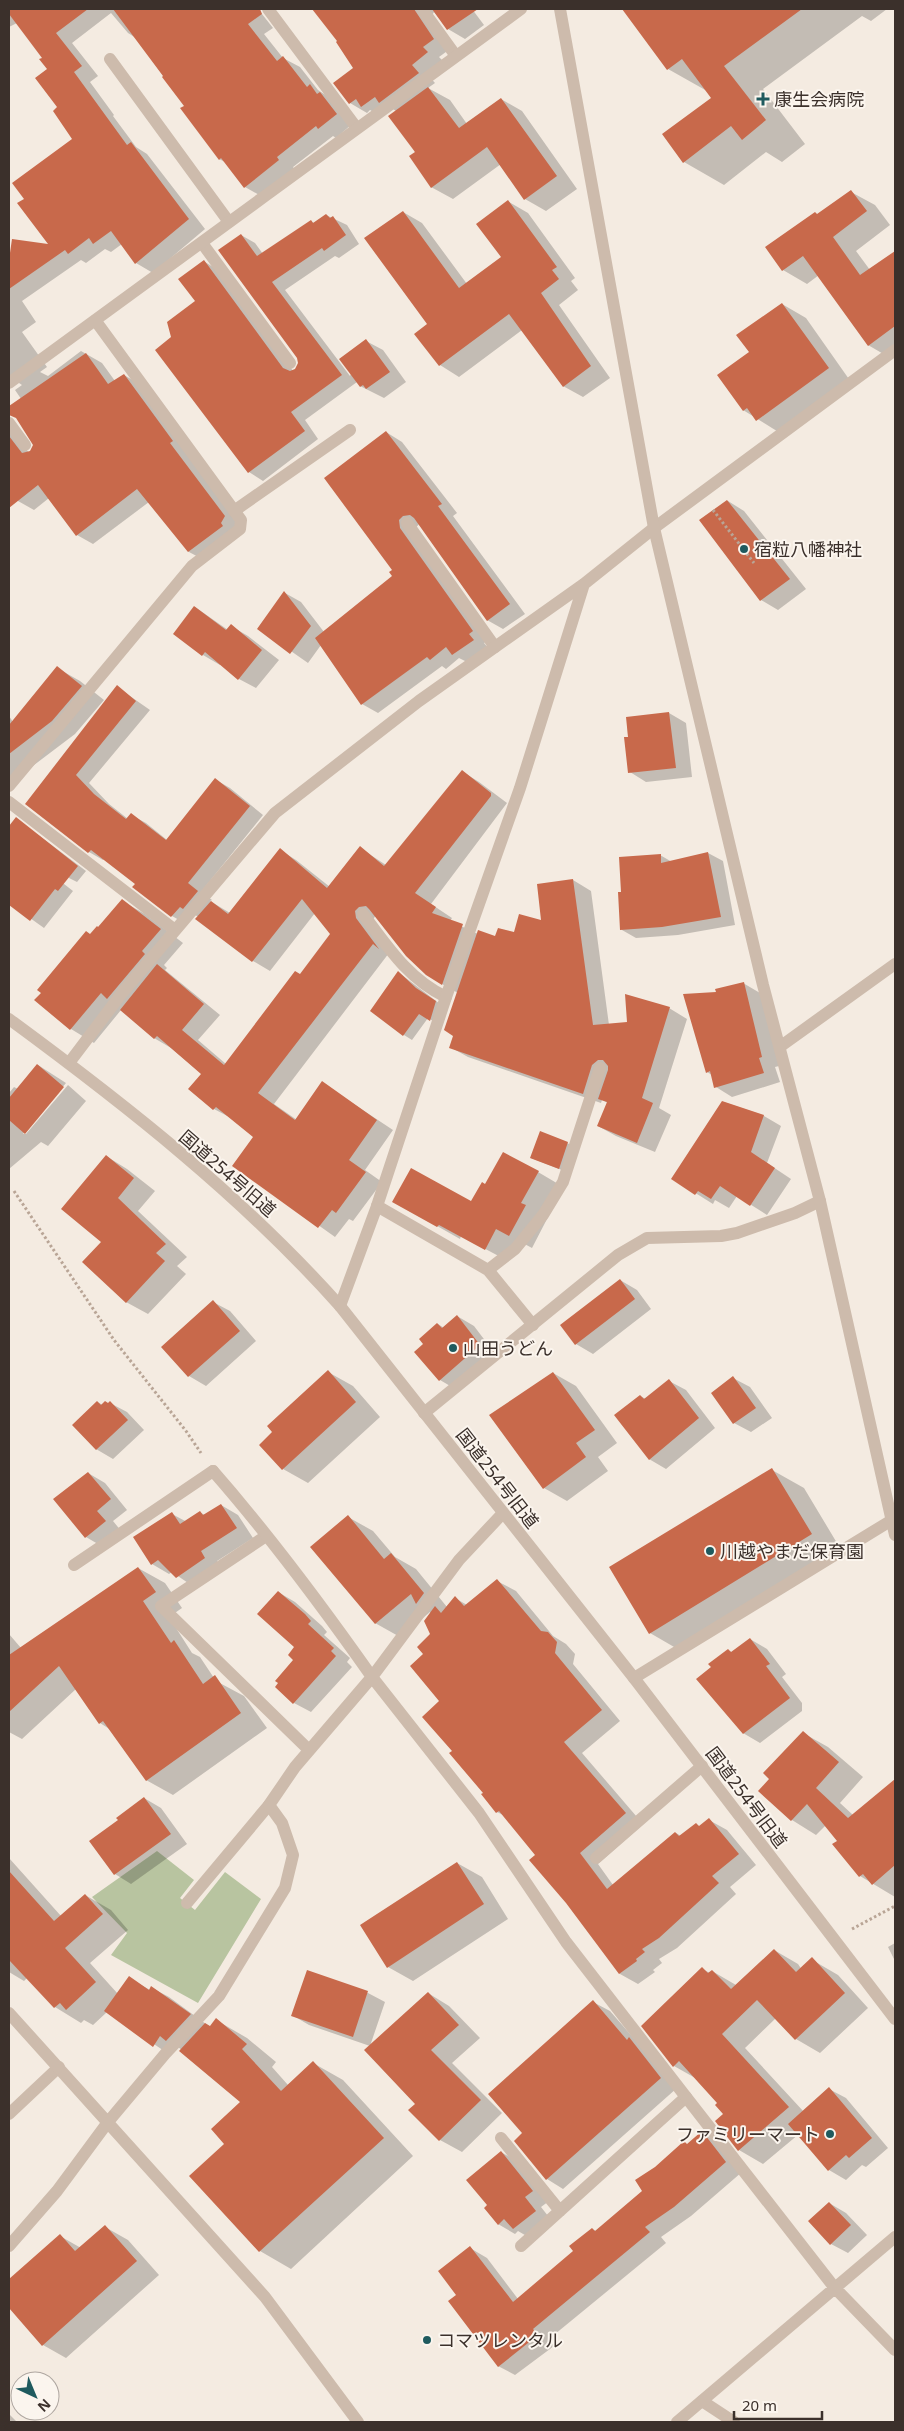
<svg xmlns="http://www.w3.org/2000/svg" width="904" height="2431" viewBox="0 0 904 2431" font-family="'Noto Sans','Noto Sans JP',sans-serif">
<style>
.green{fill:#b8c4a0}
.shadow{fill:#0003}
.building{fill:#c8694b}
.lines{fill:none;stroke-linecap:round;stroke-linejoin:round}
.path{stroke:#b9a596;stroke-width:3;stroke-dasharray:2.5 2.5;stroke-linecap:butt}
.service{stroke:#cdbbac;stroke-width:12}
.minor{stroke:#cdbbac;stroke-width:12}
.tertiary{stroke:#cdbbac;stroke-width:12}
.poi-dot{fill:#1f5a5e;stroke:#fbf5ee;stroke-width:2}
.labels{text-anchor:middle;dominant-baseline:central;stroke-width:4;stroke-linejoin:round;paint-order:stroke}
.poi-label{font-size:18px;fill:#3b302b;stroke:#fbf5ee;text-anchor:start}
.street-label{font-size:18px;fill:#3b302b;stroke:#fbf5ee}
</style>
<rect width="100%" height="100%" fill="#f4ebe1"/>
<path class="green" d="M157 1851 194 1880 180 1898 195 1910 225 1872 261 1899 198 2003 111 1955 127 1933 92 1897Z"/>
<path class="shadow" d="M9 9H258L273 28 264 34 283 58 300 67 318 90 327 96 352 124 336 138 333 136 293 167 295 170 261 196 245 187 227 163 219 159 185 106 136 38 128 33 111 13 72 43 98 76 90 82 114 115 113 116 136 147 147 154 205 229 153 273 136 263 122 244 111 252 105 249 86 263 81 260 22 301 36 322 22 332 47 367 40 372 48 376 81 351 102 363 115 381 124 375 141 385 241 526 206 561 189 552 149 502 93 544 77 535 49 498 34 510 18 501 9 488V433L19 439 29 453 34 448 28 409 15 390 22 385 13 379 9 382V265L50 246 25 199 74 139 59 108 44 58 17 23 9 27Z
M314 9H472L484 25 465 39 448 29 434 12 430 19 450 49 439 57 444 62 428 75 435 83 428 88 450 100 467 124 501 99 522 111 577 189 546 211 525 199 501 164 453 199 431 187 396 111 390 107 379 115 370 110 367 113 350 103 335 83 355 68 339 41Z
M629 9H887L871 21 862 16 763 89 805 144 782 162 766 152 724 185 684 162 712 98 707 91 668 69 626 12Z
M851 192 875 205 890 225 856 251 870 270 895 252V357L892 359 868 345 819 275 807 284 783 270 818 215Z
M509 202 528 213 575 278 571 281 578 290 559 305 610 378 583 397 563 386 522 330 459 377 440 365 416 334 429 324 403 212 422 223 467 284 502 257Z
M326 215 347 225 359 244 339 258 335 256 285 290 350 376 366 341 383 350 406 382 384 398 360 386 357 382 305 420 318 439 263 481 249 472 157 350 173 337 196 302 205 262 218 270 293 371 299 366 298 358 241 235 255 243 263 254 311 221 314 223Z
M782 304 806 318 851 382 780 433 743 410 750 353Z
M386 432 402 442 457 513 453 516 525 614 503 629 487 620 419 524 415 529 488 640 484 643 489 649 469 663 459 658 446 669 442 666 378 713 362 704 321 645 308 663 258 628 285 593 301 602 324 632 394 576Z
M728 501 744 511 806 589 778 610 761 600 700 520Z
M195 607 228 630 231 626 248 636 279 660 256 688 239 679 221 664 220 665 203 655 174 634Z
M57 668 80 681 104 700 75 734 9 784V716L13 722Z
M117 687 150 710 89 783 109 804 128 819 131 815 146 823 167 840 216 780 230 788 263 815 201 892 212 900 210 901 230 913 280 850 296 860 330 887 360 848 386 865 463 772 479 782 507 803 431 904 452 918 450 921 478 934 496 937 514 934 542 922 573 880 591 891 609 1025 628 1023 669 1008 687 1019 659 1108 671 1115 655 1152 616 1136 598 1126 608 1103 602 1100 601 1103 468 1057 450 1047 455 1035 458 993 442 984 376 915 372 921 389 953 274 1104 297 1120 322 1083 393 1130 365 1170 382 1182 353 1221 349 1219 335 1237 234 1165 254 1137 231 1118 214 1109 202 1074 171 1048 154 1038 121 1010 94 1043 71 1029 36 1000 122 901 145 914 183 943 164 965 167 968 165 970 220 1015 198 1040 226 1064 301 975 332 934 315 913 270 971 253 961 197 919 199 917 195 915 186 924 172 916 137 884 104 859 103 860 89 852 27 804Z
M669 713 686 723 692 777 646 782 630 772 627 718Z
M37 834 86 871 77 882 69 878Z
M9 841 73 891 44 928 9 903Z
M708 853 723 861 735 925 678 935 636 938 622 930 623 893 660 855 672 862Z
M398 972 444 1007 438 1024 428 1018 412 1040 404 1035Z
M743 983 760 993 779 1066 775 1067 780 1082 732 1097 716 1087 712 1075 707 1072 717 994Z
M38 1065 66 1083 23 1134H26L68 1085 86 1101 48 1146 41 1142 9 1169V1093L14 1087 18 1089Z
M723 1102 764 1116 781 1126 767 1163 791 1179 767 1215 737 1196 729 1208 715 1200 713 1204 673 1179Z
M567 1143 575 1147 567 1172 531 1158Z
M106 1156 127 1169 155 1191 138 1211 187 1257 177 1266 186 1274 148 1314 126 1302Z
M538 1172 560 1185 547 1219 532 1248 519 1241 508 1261 461 1236 460 1239 416 1214 472 1203 486 1185Z
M620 1280 637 1290 651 1309 593 1354 576 1344 562 1326Z
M213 1302 230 1311 256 1341 206 1386 189 1376 163 1347Z
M457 1316 474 1326 496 1355 457 1390 440 1380 416 1352 425 1344 438 1324 444 1328Z
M328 1372 353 1386 380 1417 308 1483 283 1469Z
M553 1373 576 1386 617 1443 598 1457 608 1471 567 1501 544 1488Z
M733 1378 750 1387 772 1418 751 1432 734 1423Z
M669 1381 686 1390 715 1428 666 1469 649 1459 640 1396 646 1399Z
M97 1402 103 1405 110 1403 127 1412 144 1430 113 1459 96 1449Z
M772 1470 804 1488 843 1553 681 1651 650 1633Z
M88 1473 105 1483 127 1510 113 1521 122 1532 103 1547 86 1537 55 1499Z
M221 1505 238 1515 253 1538 217 1561 221 1568 194 1587 172 1572 169 1574 152 1564 135 1538 172 1514 187 1522 201 1513 205 1515Z
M348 1517 373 1531 395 1557 416 1569 447 1607 455 1598 467 1605 497 1581 516 1591 553 1636 566 1644 575 1654 573 1664 620 1721 582 1753 643 1824 598 1864 613 1885 676 1833 681 1836 696 1824 700 1827 709 1820 727 1830 756 1865 730 1887 736 1894 677 1948 659 1959 662 1963 653 1970 655 1972 638 1984 620 1974 567 1902 537 1855 505 1816 497 1812 454 1751 441 1701 425 1655 432 1635 430 1612 400 1637 375 1623Z
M138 1568 165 1583 182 1608 169 1617 192 1653 200 1657 216 1681 244 1696 267 1728 173 1795 146 1780 111 1730 100 1723 76 1689 22 1739 9 1732V1634L21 1648Z
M278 1592 295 1602 322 1626 327 1632 324 1635 350 1658 347 1662 352 1667 311 1712 294 1703 296 1647Z
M750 1639 767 1649 786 1674 782 1677 802 1703V1711L760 1743 743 1733 713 1668 728 1650 733 1653Z
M803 1733 828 1747 863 1777 840 1803 853 1815 895 1781V1897L860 1876 834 1845 839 1841 826 1825 816 1835 792 1820 770 1779Z
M144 1798 161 1808 187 1844 131 1884 115 1874Z
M9 1858 61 1916 85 1895 111 1910 128 1930 90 1963 118 1994 129 1978 150 1990 152 1988 169 1997 210 2027 216 2020 247 2038 276 2062 272 2067 288 2085 313 2063 343 2080 413 2156 291 2269 260 2251 191 2176 226 2144 242 2102 177 2046 170 2055 107 2012 93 2025 84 2020 81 2023 55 2007 27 1978 24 1981 9 1972Z
M457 1863 482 1877 508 1919 413 1981 388 1967Z
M895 1943V1961L888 1947Z
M774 1950 798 1964 802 1970 814 1961 838 1975 868 2008 820 2053 796 2039 776 2018 745 2048 804 2112 829 2089 846 2098 888 2148 866 2167 862 2165 846 2180 829 2170 799 2134 763 2164 739 2150 719 2103 697 2079 674 2066 702 1969 710 1973 712 1971 736 1985Z
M308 1972 368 1993 385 2002 370 2046 309 2025 292 2015Z
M428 1993 449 2006 480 2038 452 2063 502 2113 462 2152 440 2140 416 2104Z
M593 2002 610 2011 677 2088 563 2189 547 2179 515 2141 524 2133Z
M703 2133 719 2143 742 2172 691 2216 661 2237 666 2243 549 2339 554 2346 515 2375 498 2366 458 2296 470 2248 487 2258 518 2299 575 2251 592 2229 596 2231 643 2191 688 2145Z
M501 2152 518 2162 549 2201 541 2207 552 2221 530 2238 518 2231 515 2234 498 2224 489 2205Z
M829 2203 846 2213 867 2235 848 2253 831 2244Z
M105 2227 128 2240 159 2275 66 2358 43 2345 9 2305V2281L60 2236 81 2248Z
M9 2414 17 2422H9Z"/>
<path class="building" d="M9 9H88L56 33 82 66 74 72 127 145 131 142 189 219 135 264 111 231 93 244 89 238 68 254 65 250 9 289V260L12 239 48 244 17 203 24 199 12 183 72 139 53 111 57 107 35 78 47 69 39 59 42 58 9 14Z
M113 9H260L262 14 248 24 277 61 283 56 307 87 310 84 317 94 320 92 337 114 318 129 316 126 277 157 279 160 244 188 221 158 219 160 180 108 184 106 162 77 163 76Z
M312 9H414L434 39 423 47 428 52 412 65 419 73 379 103 375 97 361 107 356 99 349 104 333 83 353 68 336 42 337 41Z
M432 9H478L447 30Z
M622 9H802L724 66 766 120 742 140 731 126 683 163 662 134 711 98 682 59 667 70Z
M428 87 459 128 501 98 557 176 524 200 487 147 431 188 409 156 415 152 388 116Z
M851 190 867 211 833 237 860 275 895 251V326L868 346 803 256 782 271 765 247 815 212 817 214Z
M508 200 557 267 552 270 559 279 541 293 591 366 563 387 509 314 439 366 414 334 427 324 364 238 403 211 459 288 501 257 476 224Z
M326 214 330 218 333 216 346 235 324 251 322 248 272 282 342 375 291 412 305 431 248 473 155 350 171 337 167 322 195 301 178 279 204 260 283 368 290 371 295 369 298 363 297 358 218 250 241 234 257 256 311 220 313 223Z
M782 303 829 368 756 421 747 408 743 411 717 375 749 352 736 335Z
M366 339 390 372 366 389 363 385 360 387 339 359Z
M86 353 108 384 124 374 173 441 170 443 225 516 221 523 223 526 188 552 137 489 76 536 38 485 9 508V436L22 453 30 451 33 445 16 418 9 415V406Z
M386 431 442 504 438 506 510 604 487 621 414 518 410 515 403 516 399 520 400 528 473 631 469 634 474 640 452 655 446 647 430 660 427 657 361 705 315 638 392 576 389 572 392 570 324 478Z
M727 500 790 579 760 601 699 520Z
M284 591 311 626 290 654 257 629Z
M194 606 226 630 231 624 262 650 238 680 205 652 202 656 173 634Z
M57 666 82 686 52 721 9 754V725Z
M117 685 136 701 76 775 94 794 126 819 131 813 166 840 215 778 250 806 188 883 198 891 183 909 180 907 171 917 132 887 135 884 91 850 88 853 25 804Z
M669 712 676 768 628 773 624 737H628L626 717Z
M462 770 491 793V796L415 893 436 907 432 913 463 924 442 985 426 975 406 956 369 909 366 906 359 907 355 911 356 918 379 949 373 944 258 1093 295 1120 322 1081 377 1120 349 1160 366 1172 336 1213 332 1210 318 1228 232 1166 253 1137 216 1107 213 1110 188 1089 201 1074 157 1036 154 1039 120 1010 157 964 204 1004 182 1030 224 1065 295 971 300 974 330 934 302 899 252 962 195 919 211 901 228 914 280 848 327 888 360 846 384 866Z
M16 817 78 866 58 891 55 889 30 921 9 905V826Z
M708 852 721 917 662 927 620 930 618 892H621L619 857 661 854V863Z
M573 879 593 1025 627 1022 625 994 670 1007 642 1098 653 1103 637 1143 597 1126 607 1102 598 1099 608 1070V1066L603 1060H598L592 1065 583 1094 449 1048 453 1036 444 1030 478 930 495 936 498 928 514 932 519 914 541 920 537 884Z
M122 899 161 929 142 951 145 954 107 999 101 993 70 1030 34 1000 41 993 37 990 86 931 90 934 97 926 98 927Z
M398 971 416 988 436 1001 430 1021 419 1014 403 1036 370 1011Z
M744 982 762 1057 759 1058 764 1073 714 1088 710 1071 706 1073 683 994 716 992 715 989Z
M37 1064 64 1087 25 1134 9 1120V1098Z
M722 1101 764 1115 751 1152 775 1168 750 1206 720 1186 711 1199 698 1191 695 1195 671 1179Z
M540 1131 568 1142 559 1169 530 1158Z
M503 1152 539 1171 521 1203 526 1205 509 1236 496 1229 485 1250 439 1225 437 1227 392 1202 411 1168 471 1201 482 1182 485 1184Z
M106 1155 134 1178 118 1198 166 1244 156 1253 165 1261 126 1303 82 1262 101 1242 61 1209Z
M620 1279 635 1299 575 1345 560 1325Z
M213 1300 240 1331 188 1377 161 1347Z
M457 1315 480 1345 439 1381 414 1352 423 1344 419 1339 437 1323 442 1328Z
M328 1370 356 1402 282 1470 259 1445 272 1432 267 1426Z
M553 1372 595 1430 576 1443 586 1457 543 1489 489 1415Z
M733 1376 756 1408 733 1424 711 1393Z
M669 1379 699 1418 649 1460 614 1415 640 1395 644 1399Z
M97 1401 101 1405 105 1401 108 1403 110 1401 128 1420 96 1450 72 1425Z
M772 1468 812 1534 649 1634 609 1567Z
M88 1472 111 1499 97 1511 106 1521 85 1538 53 1499Z
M221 1504 237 1528 201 1551 205 1558 176 1578 158 1560 151 1565 133 1537 172 1512 180 1524 200 1511 203 1515Z
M348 1515 384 1559 391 1553 424 1593 416 1604 411 1594 375 1624 310 1547Z
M138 1567 156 1592 143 1601 171 1643 174 1640 203 1684 215 1675 241 1713 146 1781 103 1721 99 1724 59 1666 9 1712V1655Z
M497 1579 541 1631 548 1632 557 1642 555 1653 602 1710 564 1742 626 1813 580 1853 607 1889 675 1832 679 1836 696 1823 699 1826 709 1818 739 1854 712 1876 719 1883 659 1938 642 1949 645 1952 636 1959 637 1961 619 1974 566 1903 529 1860 535 1855 499 1811 496 1813 481 1794 483 1793 449 1753 452 1751 422 1717 439 1701 410 1666 423 1654 417 1647 430 1634 424 1621 435 1606 441 1613 455 1596 464 1606Z
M278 1591 305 1614 311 1621 308 1624 334 1648 331 1651 336 1656 293 1704 275 1687 278 1683 275 1681 293 1660 288 1655 294 1647 257 1614Z
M750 1638 770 1664 766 1666 790 1698 743 1734 696 1679 711 1667 708 1664 728 1649 731 1652Z
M803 1731 839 1762 816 1788 848 1818 895 1779V1865L872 1885 863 1874 859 1877 832 1844 837 1841 807 1804 791 1821 758 1791 769 1779 763 1773Z
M144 1797 171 1834 114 1875 89 1841 118 1820 116 1818Z
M457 1862 484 1904 387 1968 360 1925Z
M9 1871 54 1921 85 1894 103 1914 65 1948 96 1982 66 2010 60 2003 54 2008 9 1960Z
M774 1949 796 1972 812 1957 845 1993 795 2040 757 2000 722 2034 789 2107 738 2151 715 2121 723 2114 715 2105 717 2103 679 2061 673 2067 641 2026 702 1967 708 1973 712 1970 731 1989Z
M307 1970 368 1991 353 2037 291 2016Z
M129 1976 149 1990 151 1986 191 2014 166 2041 160 2036 153 2047 104 2011Z
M428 1992 459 2025 431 2050 481 2100 439 2141 408 2110 415 2104 364 2050Z
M593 2000 627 2040 629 2037 661 2078 546 2180 514 2141 522 2133 488 2094Z
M216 2018 247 2044 242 2049 281 2091 313 2061 384 2138 259 2252 189 2176 224 2144 211 2129 240 2102 179 2051 205 2023 210 2026Z
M829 2087 872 2138 849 2158 846 2155 828 2171 788 2124Z
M702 2131 726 2162 674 2207 645 2227 650 2232 533 2329 538 2335 498 2367 448 2301 456 2295 438 2271 470 2246 513 2302 573 2251 569 2246 592 2228 595 2231 642 2191 635 2180 655 2167 684 2141 687 2144Z
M501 2151 533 2191 525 2197 536 2211 513 2229 504 2219 498 2225 484 2208 487 2205 466 2180Z
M829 2202 851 2225 830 2245 808 2221Z
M105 2225 137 2261 42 2346 9 2308V2279L60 2234 75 2251Z"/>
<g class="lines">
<path class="path" d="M713 510 754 563
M14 1191 114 1340 186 1431 201 1453
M852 1929 895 1906"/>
<path class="service" d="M268 9 356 127
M422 9 456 56
M110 59 229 222
M202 243 290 363
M9 423 25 445
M234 511 350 430
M407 523 495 647
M363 914C387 946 409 980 446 997
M377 1206 488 1270 533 1325
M488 1270 515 1249 543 1215 563 1182 600 1068
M266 1536 161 1606 309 1750
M74 1565 213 1471
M596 1858 702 1766
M187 1903 269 1805
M9 2114 59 2067
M501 2138 560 2211
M521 2246 686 2097
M702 2401 734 2422"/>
<path class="minor" d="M9 383C180 259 350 133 521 9
M9 786 192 566 240 529 241 520 95 320
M9 802 175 930
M781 1046 895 964
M69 1063 122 993 275 813 419 701 584 584 654 528 895 350
M340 1306 377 1206 446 997 520 788 584 584
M424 1413 618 1255 647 1238 721 1236 737 1233 795 1213 820 1201
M503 1513 459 1560 372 1677 479 1813 566 1942 686 2097 834 2287 895 2350
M634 1678 892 1520
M9 2013 265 2297 358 2422
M9 2246 57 2191 108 2122 165 2054 219 1996 285 1888 293 1855 282 1823 269 1805 295 1767 372 1677C322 1606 270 1536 213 1471
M677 2422 895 2237"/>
<path class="tertiary" d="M560 9 654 528 763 985 820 1201 895 1535
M9 1019C126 1105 243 1197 340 1306L634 1678 895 2019"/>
</g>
<g class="poi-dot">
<path d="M760.5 91.5h5v5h5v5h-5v5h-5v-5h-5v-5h5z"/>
<circle cx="744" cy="549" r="5"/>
<circle cx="453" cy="1348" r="5"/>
<circle cx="710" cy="1551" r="5"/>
<circle cx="830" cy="2134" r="5"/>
<circle cx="427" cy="2340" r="5"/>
</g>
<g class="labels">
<g class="poi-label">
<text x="774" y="99">康生会病院</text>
<text x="754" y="549">宿粒八幡神社</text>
<text x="463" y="1348">山田うどん</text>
<text x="720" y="1551">川越やまだ保育園</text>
<text x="820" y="2134" text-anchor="end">ファミリーマート</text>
<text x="437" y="2340">コマツレンタル</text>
</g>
<g class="street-label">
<text transform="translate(228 1173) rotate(41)">国道254号旧道</text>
<text transform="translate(498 1478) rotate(52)">国道254号旧道</text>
<text transform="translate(747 1797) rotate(53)">国道254号旧道</text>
</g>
</g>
<rect width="904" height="2431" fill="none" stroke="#3b302b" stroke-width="20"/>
<g transform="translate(35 2396) rotate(136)"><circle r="24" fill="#fbf5ee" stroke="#aea6a0"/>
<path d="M0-4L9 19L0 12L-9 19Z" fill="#1f5a5e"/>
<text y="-8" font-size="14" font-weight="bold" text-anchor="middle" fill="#3b302b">N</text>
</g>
<path d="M734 2411v8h88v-8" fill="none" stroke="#3b302b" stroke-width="2.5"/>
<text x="742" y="2411" font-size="15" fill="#3b302b" stroke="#fbf5ee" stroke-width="4" paint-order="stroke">20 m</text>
</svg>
